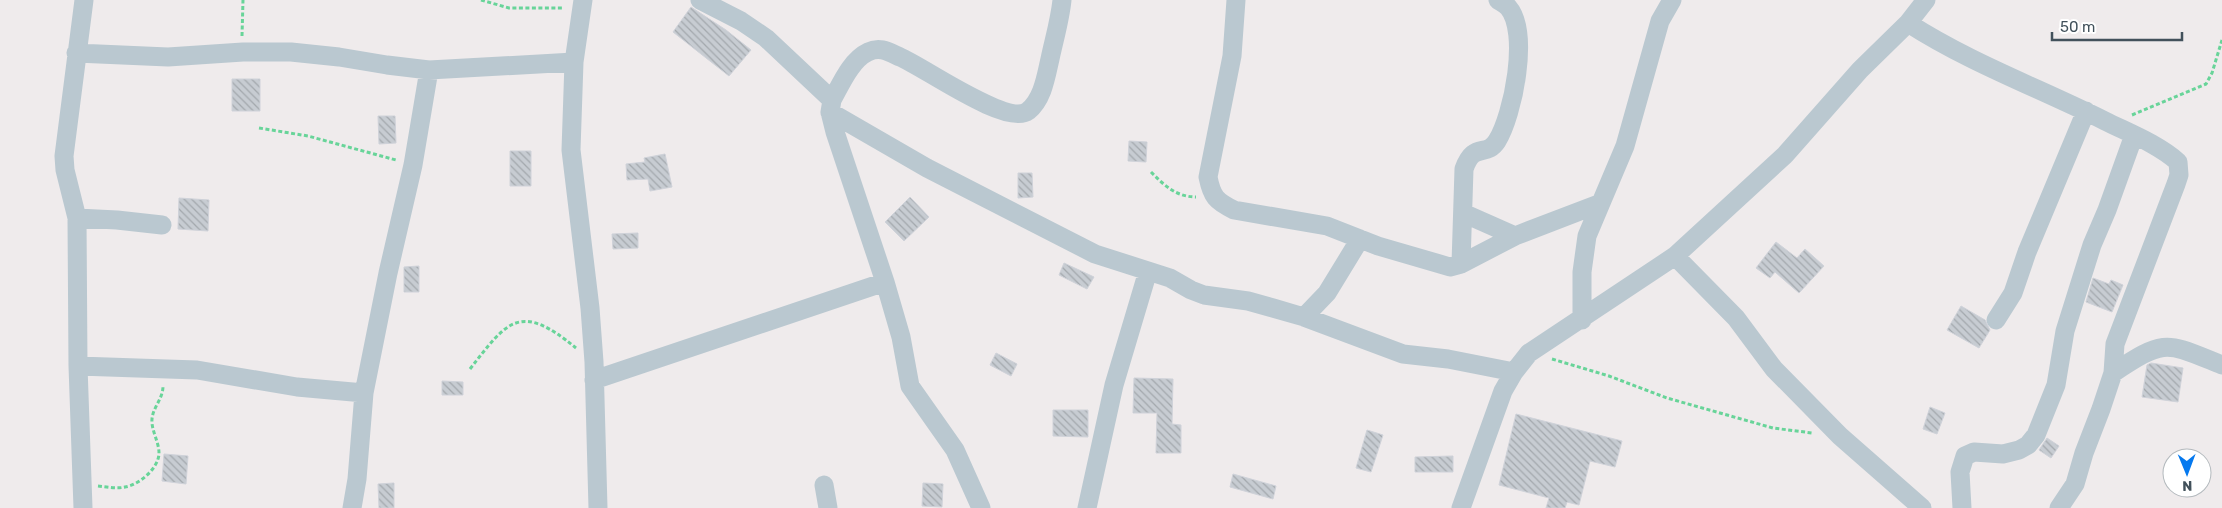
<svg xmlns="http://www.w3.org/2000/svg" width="2222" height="508" viewBox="0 0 2222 508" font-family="Rubik,sans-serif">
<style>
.building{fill:url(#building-back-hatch);stroke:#cfd2d9}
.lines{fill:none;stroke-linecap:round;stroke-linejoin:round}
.path{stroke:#68d499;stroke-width:3;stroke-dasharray:4 2.5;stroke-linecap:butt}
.street{stroke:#bac8d0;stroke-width:19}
</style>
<defs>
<pattern id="building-back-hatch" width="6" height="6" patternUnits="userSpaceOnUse" patternTransform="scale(1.25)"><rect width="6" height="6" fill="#c7ccd2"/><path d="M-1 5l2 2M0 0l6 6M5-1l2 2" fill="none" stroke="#a3a8ad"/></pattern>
</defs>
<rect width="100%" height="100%" fill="#efebec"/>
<path class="building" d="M691 7 726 30 751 50 729 76 673 32Z
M232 79H260V111H232Z
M378 116H395L396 143 379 144Z
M1129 141 1147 142 1146 162 1128 161Z
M510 151H531V186H510Z
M665 154 672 187 650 191 648 179 627 180 626 164 645 162 644 158Z
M1018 173H1032L1033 197 1018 198Z
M910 197 929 217 904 241 885 222Z
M179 198 209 200 208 231 178 229Z
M638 233V248L613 249 612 234Z
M1776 242 1797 258 1805 249 1824 266 1799 293 1775 272 1770 278 1756 268Z
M1064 263 1094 277 1087 289 1059 275Z
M419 266V292H404V267Z
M2093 278 2109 284 2111 280 2123 285 2112 312 2086 302Z
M1961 306 1985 320 1990 330 1979 348 1947 330Z
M996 353 1017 364 1011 376 990 365Z
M2151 363 2183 368 2178 402 2142 397 2147 365Z
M1134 378 1173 379 1172 424 1181 425V453H1156L1157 413H1133Z
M442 381 463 382V395H442Z
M1930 407 1945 413 1937 434 1923 429Z
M1053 410H1088V437L1053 436Z
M1516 414 1622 441 1615 467 1590 461 1579 505 1567 502 1565 508H1546L1549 498 1499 485Z
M1367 430 1383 435 1371 472 1356 468Z
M2047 438 2059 446 2051 458 2039 450Z
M164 454 188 456 186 484 162 481Z
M1453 456V472H1415V457Z
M1233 474 1276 486 1273 499 1230 487Z
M394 483V508H379L378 484Z
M923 483 943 484 942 507 922 506Z"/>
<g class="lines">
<path class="path" d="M481 0 509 8H564
M242 36 243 0
M2132 115 2206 84 2212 73 2222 40
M259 128 308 136 396 160
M1151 172C1164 185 1176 197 1196 197
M1552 359 1609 376 1667 398 1773 428 1812 433
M470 369C508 320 520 302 576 348
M98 486C107 487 117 489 125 487 139 485 159 468 159 453 159 442 151 430 152 419 153 407 163 399 163 386"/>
<path class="street" d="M583 0 574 62 571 150 590 308 594 362 598 508
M700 0 741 21 766 38 832 100 830 112 927 168 1095 254 1170 278 1191 290 1204 295 1248 301 1273 308 1304 317 1403 354 1448 359 1514 372
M1236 0 1232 56 1208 177C1212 197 1216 201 1234 210L1327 226 1378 246 1450 267 1461 264 1515 236 1601 203
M1908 23C1970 63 2039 88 2105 121 2129 133 2158 144 2178 162L2179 175 2176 184 2115 344 2113 373 2101 409 2084 453 2075 484 2059 508
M76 53 168 57 243 52H291L339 57 387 65 429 70 574 62
M832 100C841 84 851 60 868 52 880 46 889 52 900 57 924 67 1007 127 1028 111 1043 99 1046 76 1050 59 1054 40 1060 20 1062 0
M830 112 835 132 885 282 901 337 910 386 955 450 981 508
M1463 213 1515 236
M77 218 117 220 162 225
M1675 256 1736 318 1774 369 1840 436 1922 508
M1461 264 1464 169C1474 141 1486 158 1497 141 1513 115 1530 32 1508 7 1505 4 1501 2 1498 0
M1304 317 1327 293 1360 239
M1582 320V272L1587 236 1625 146 1660 21 1672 0
M1996 320 2013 293 2027 252 2086 111
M78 366 197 370 297 387 364 393
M2113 373C2166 338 2165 342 2222 365
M594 380 885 282
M824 485 828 508
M83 508 78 366 77 218 65 170 64 156 84 0
M352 508 357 479 364 393 388 273 413 165 429 70
M1087 508 1114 385 1148 271
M1461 508 1503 391 1514 372 1529 353 1675 256 1785 155 1860 70 1908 23 1926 0
M1962 508 1960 472 1965 456 1974 452 2003 454 2019 450 2028 445 2036 435 2056 385 2065 331 2092 245 2107 210 2134 135"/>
</g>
<g transform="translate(2187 473) rotate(179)"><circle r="24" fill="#ffffff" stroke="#b3b9bd"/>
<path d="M0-4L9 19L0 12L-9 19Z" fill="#0579ef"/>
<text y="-8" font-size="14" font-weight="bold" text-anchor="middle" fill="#42515b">N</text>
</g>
<path d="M2052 32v8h130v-8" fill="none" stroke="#42515b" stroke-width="2.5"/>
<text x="2060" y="32" font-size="15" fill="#42515b" stroke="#ffffff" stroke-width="4" paint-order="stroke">50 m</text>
</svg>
